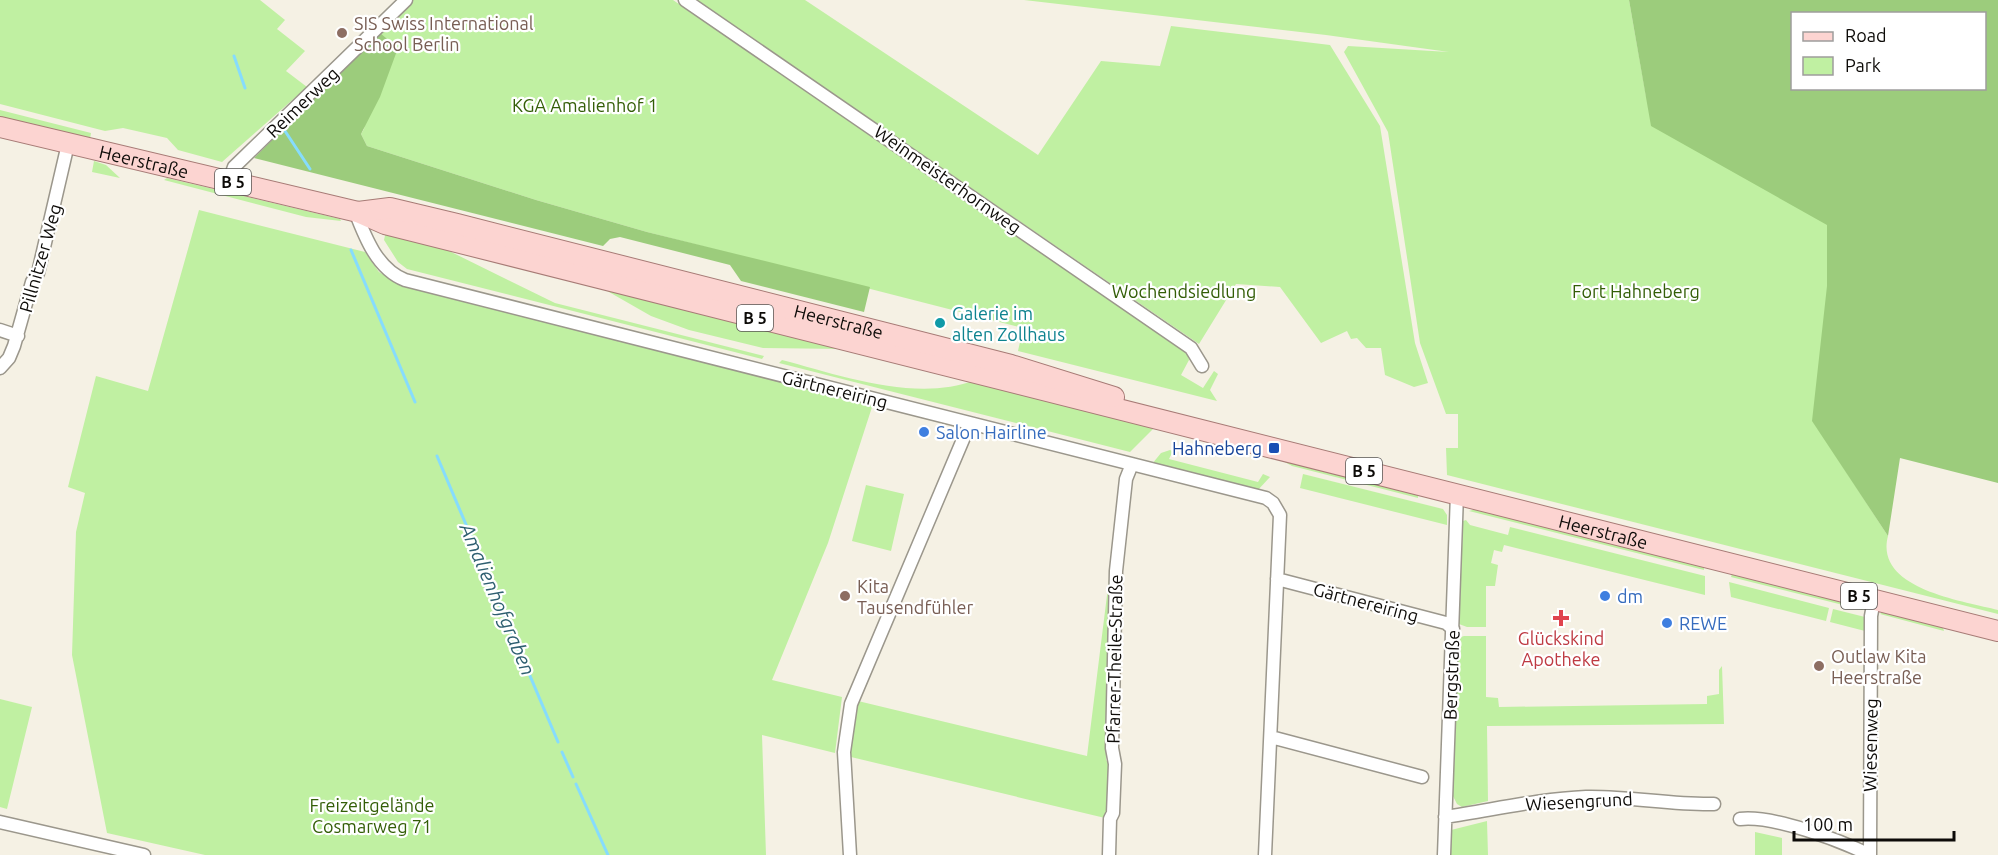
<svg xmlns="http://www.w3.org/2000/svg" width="1998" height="855" viewBox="0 0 1998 855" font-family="Ubuntu,sans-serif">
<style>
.green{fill:#c0f0a2;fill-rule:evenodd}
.forest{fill:#9ccc7c;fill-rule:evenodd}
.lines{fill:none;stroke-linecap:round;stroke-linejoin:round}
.stream{stroke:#86dcfd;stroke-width:3}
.street-casing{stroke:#9b978c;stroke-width:15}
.primary-casing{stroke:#a77b76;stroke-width:22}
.street{stroke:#fff;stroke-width:12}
.primary{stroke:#fcd4d1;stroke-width:20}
.education-dot{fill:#8d6e63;stroke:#fff;stroke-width:2}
.culture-dot{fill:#0f9aa8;stroke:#fff;stroke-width:2}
.shop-dot{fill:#3f7fe0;stroke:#fff;stroke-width:2}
.transit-dot{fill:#1a4fb4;stroke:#fff;stroke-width:2}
.health-dot{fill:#e0444e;stroke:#fff;stroke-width:2}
.labels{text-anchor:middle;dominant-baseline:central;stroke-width:4.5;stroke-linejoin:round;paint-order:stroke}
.shield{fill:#fff;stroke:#565452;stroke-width:1.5}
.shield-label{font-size:16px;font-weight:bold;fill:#0d0b08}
.education-label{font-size:18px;fill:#785e54;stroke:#fff;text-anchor:start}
.street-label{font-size:18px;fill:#0d0b08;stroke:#fff}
.park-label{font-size:18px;fill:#335e07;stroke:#fff}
.culture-label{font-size:18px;fill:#0d838f;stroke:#fff;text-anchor:start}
.shop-label{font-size:18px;fill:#366cbe;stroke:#fff;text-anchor:start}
.transit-label{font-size:18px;fill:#164399;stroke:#fff;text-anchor:end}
.health-label{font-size:18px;fill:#be3a42;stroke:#fff}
.water-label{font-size:20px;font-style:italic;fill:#2e5f70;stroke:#fff}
</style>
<rect width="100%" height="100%" fill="#f5f1e4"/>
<path class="green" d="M0 0H260L285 20 277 29 305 51 286 71 307 87 222 162 178 150 167 138 123 128 105 131 0 104Z
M413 0H673L1187 352 1189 360 1181 375 1203 388 1214 371 1218 374 1210 390 1217 401 1018 351 1023 328 647 232 536 200 367 146 361 134 364 129 380 33Z
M696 0H805L1038 155 1101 61 1160 66 1171 26 1330 45 1380 126 1415 343 1428 383 1414 387 1385 375 1381 348H1366L1357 338 1351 339 1347 331 1321 343 1280 287 1236 284 1199 344Z
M1024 0H1629L1646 96 1643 0H1998V361L1828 444 1888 536C1874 589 1963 601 1998 610V614L1447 475 1446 448H1458V414H1446L1420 343 1388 132 1344 52 1348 46 1449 52 1326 35ZM1792 14H1984V88H1792Z
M0 110 91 133 90 139 0 117Z
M94 161 106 165 120 178 92 172Z
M167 178 340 219 341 221 306 217 164 180Z
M199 210 365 252 379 272 401 285 873 404 828 543 772 680 842 697 835 753 762 735 766 855H205L107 833 72 655 76 532 85 493 68 487 96 376 148 391Z
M386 231 437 245 555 303 764 356 762 359 407 269 398 262 384 240Z
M602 288 845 349 763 348 689 330 651 316Z
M782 360C839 375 917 403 975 380L1154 428 1130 452 779 363Z
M1170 450 1173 451 1169 459 1258 482 1263 474 1270 477 1257 491 1152 464 1161 453Z
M1281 460 1418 495V498L1292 466Z
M1303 474 1443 509 1447 515V525L1300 488Z
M866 485 904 494 891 551 852 541Z
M1476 509 1704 567V570L1469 511Z
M1466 520 1470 525 1508 535 1510 527 1705 576V595L1504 545 1502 552 1494 550 1491 563 1498 565 1495 586H1486V627H1467L1459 624 1463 521Z
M1112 555 1106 760 1110 764 1108 815 1105 818 851 757 848 753 855 703 858 701 1087 756Z
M1732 574 1860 606 1863 610 1731 577Z
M1729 582 1829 608 1826 621 1731 597Z
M1833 609 1865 617V631L1830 622Z
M1883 612 1943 628 1944 631 1880 614Z
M1464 636H1486V697L1498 698 1499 707 1707 704V696L1719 694V670L1722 666 1724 724 1487 726 1488 801 1462 807 1457 804 1452 794 1458 638Z
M0 699 32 707 7 809 0 807Z
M1487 821 1488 855H1450L1451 830Z
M1755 832 1782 838V855H1755Z"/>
<path class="forest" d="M1629 0H1998V483L1900 458 1888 536 1812 421 1827 286V225L1651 126ZM1792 14H1984V88H1792Z
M380 33 398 48 380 97 361 134 367 146 536 200 647 232 870 287 864 312 741 281 730 265 620 237 610 239 603 246 254 158Z"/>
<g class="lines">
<path class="stream" d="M234 56 245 88
M285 131 310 169
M351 250 415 402
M437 456 558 742
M562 752 573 777
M576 784 608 855"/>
<defs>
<path id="street" d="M685 0 1191 348 1202 366
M229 181 234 167 406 0
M355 211C365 237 377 269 405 280L1266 498 1273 503 1280 515 1265 855
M0 330 18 336
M0 368 9 358 14 346 32 282 38 273 68 144
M1277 579 1446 623 1453 629
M1271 737 1422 777
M1445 817C1493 810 1538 799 1586 797 1629 796 1671 805 1714 804
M1740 819C1773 815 1839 840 1870 855
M0 822 144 855
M850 855 844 752 851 704 970 423
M1109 855 1110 819 1113 813 1115 764 1112 748 1116 571 1126 479 1132 464
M1444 855 1457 494
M1870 855 1871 616 1874 600"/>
<g id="primary">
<path id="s1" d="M0 127 358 212 385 224 1998 631"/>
<path id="s2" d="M358 212 390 208 457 224 1011 365 1114 397"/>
</g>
</defs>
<use href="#street" class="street-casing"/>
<use href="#primary" class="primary-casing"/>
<use href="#street" class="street"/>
<use href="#primary" class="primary"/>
</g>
<g class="education-dot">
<circle cx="342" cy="33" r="6"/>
<circle cx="845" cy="596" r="6"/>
<circle cx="1819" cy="666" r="6"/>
</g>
<circle class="culture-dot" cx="940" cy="323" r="6"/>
<g class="shop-dot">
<circle cx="924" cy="432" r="6"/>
<circle cx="1605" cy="596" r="6"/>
<circle cx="1667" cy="623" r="6"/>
</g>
<rect class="transit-dot" x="1268" y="442" width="12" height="12" rx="3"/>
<path class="health-dot" d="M1558 609h6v6h6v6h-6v6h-6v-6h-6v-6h6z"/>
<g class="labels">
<g class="shield">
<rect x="215" y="169" width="36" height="26" rx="4.5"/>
<rect x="737" y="305" width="36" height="26" rx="4.5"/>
<rect x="1346" y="458" width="36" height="26" rx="4.5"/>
<rect x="1841" y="583" width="36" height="26" rx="4.5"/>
</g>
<g class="shield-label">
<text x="233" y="182">B 5</text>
<text x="755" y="318">B 5</text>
<text x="1364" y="471">B 5</text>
<text x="1859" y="596">B 5</text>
</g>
<g class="education-label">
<text x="354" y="23">SIS Swiss International<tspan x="354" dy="21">School Berlin</tspan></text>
<text x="857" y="586">Kita<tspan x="857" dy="21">Tausendfühler</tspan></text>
<text x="1831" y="656">Outlaw Kita<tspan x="1831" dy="21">Heerstraße</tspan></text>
</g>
<g class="street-label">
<text transform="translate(302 102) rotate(-44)">Reimerweg</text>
<text stroke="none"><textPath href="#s1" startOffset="148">Heerstraße</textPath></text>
<text transform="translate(948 179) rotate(35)">Weinmeisterhornweg</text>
<text transform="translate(40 258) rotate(-74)">Pillnitzer Weg</text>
<text stroke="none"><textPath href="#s2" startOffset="495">Heerstraße</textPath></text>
<text transform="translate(835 389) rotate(14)">Gärtnereiring</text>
<text stroke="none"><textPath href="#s1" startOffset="1654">Heerstraße</textPath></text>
<text transform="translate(1366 602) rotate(15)">Gärtnereiring</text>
<text transform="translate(1114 659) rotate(-89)">Pfarrer-Theile-Straße</text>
<text transform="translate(1451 675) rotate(-88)">Bergstraße</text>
<text transform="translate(1870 745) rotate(-89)">Wiesenweg</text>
<text transform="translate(1579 801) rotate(-3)">Wiesengrund</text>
</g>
<g class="park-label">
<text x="585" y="105">KGA Amalienhof 1</text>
<text x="1184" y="291">Wochendsiedlung</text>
<text x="1636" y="291">Fort Hahneberg</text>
<text x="372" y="805">Freizeitgelände<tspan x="372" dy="21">Cosmarweg 71</tspan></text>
</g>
<g class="culture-label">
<text x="952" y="313">Galerie im<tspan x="952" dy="21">alten Zollhaus</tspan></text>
</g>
<g class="shop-label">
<text x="936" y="432">Salon Hairline</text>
<text x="1617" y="596">dm</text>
<text x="1679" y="623">REWE</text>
</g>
<g class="transit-label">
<text x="1262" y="448">Hahneberg</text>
</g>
<g class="health-label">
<text x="1561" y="638">Glückskind<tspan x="1561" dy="21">Apotheke</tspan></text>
</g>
<g class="water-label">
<text transform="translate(498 599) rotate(67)">Amalienhofgraben</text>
</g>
</g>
<rect x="1791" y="12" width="195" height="78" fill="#ffffff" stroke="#9e9d9c" stroke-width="1.5"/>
<rect x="1803" y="32" width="30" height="9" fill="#fcd4d1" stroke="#9e9d9c" stroke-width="1.5"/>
<text x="1845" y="42" font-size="18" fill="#0d0b08">Road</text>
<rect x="1803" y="57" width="30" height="18" fill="#c0f0a2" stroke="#9e9d9c" stroke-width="1.5"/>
<text x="1845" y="72" font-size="18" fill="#0d0b08">Park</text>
<path d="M1794 831v9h160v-9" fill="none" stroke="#0d0b08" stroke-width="3"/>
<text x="1803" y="831" font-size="18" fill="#0d0b08" stroke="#ffffff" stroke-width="4.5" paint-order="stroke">100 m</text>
</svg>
